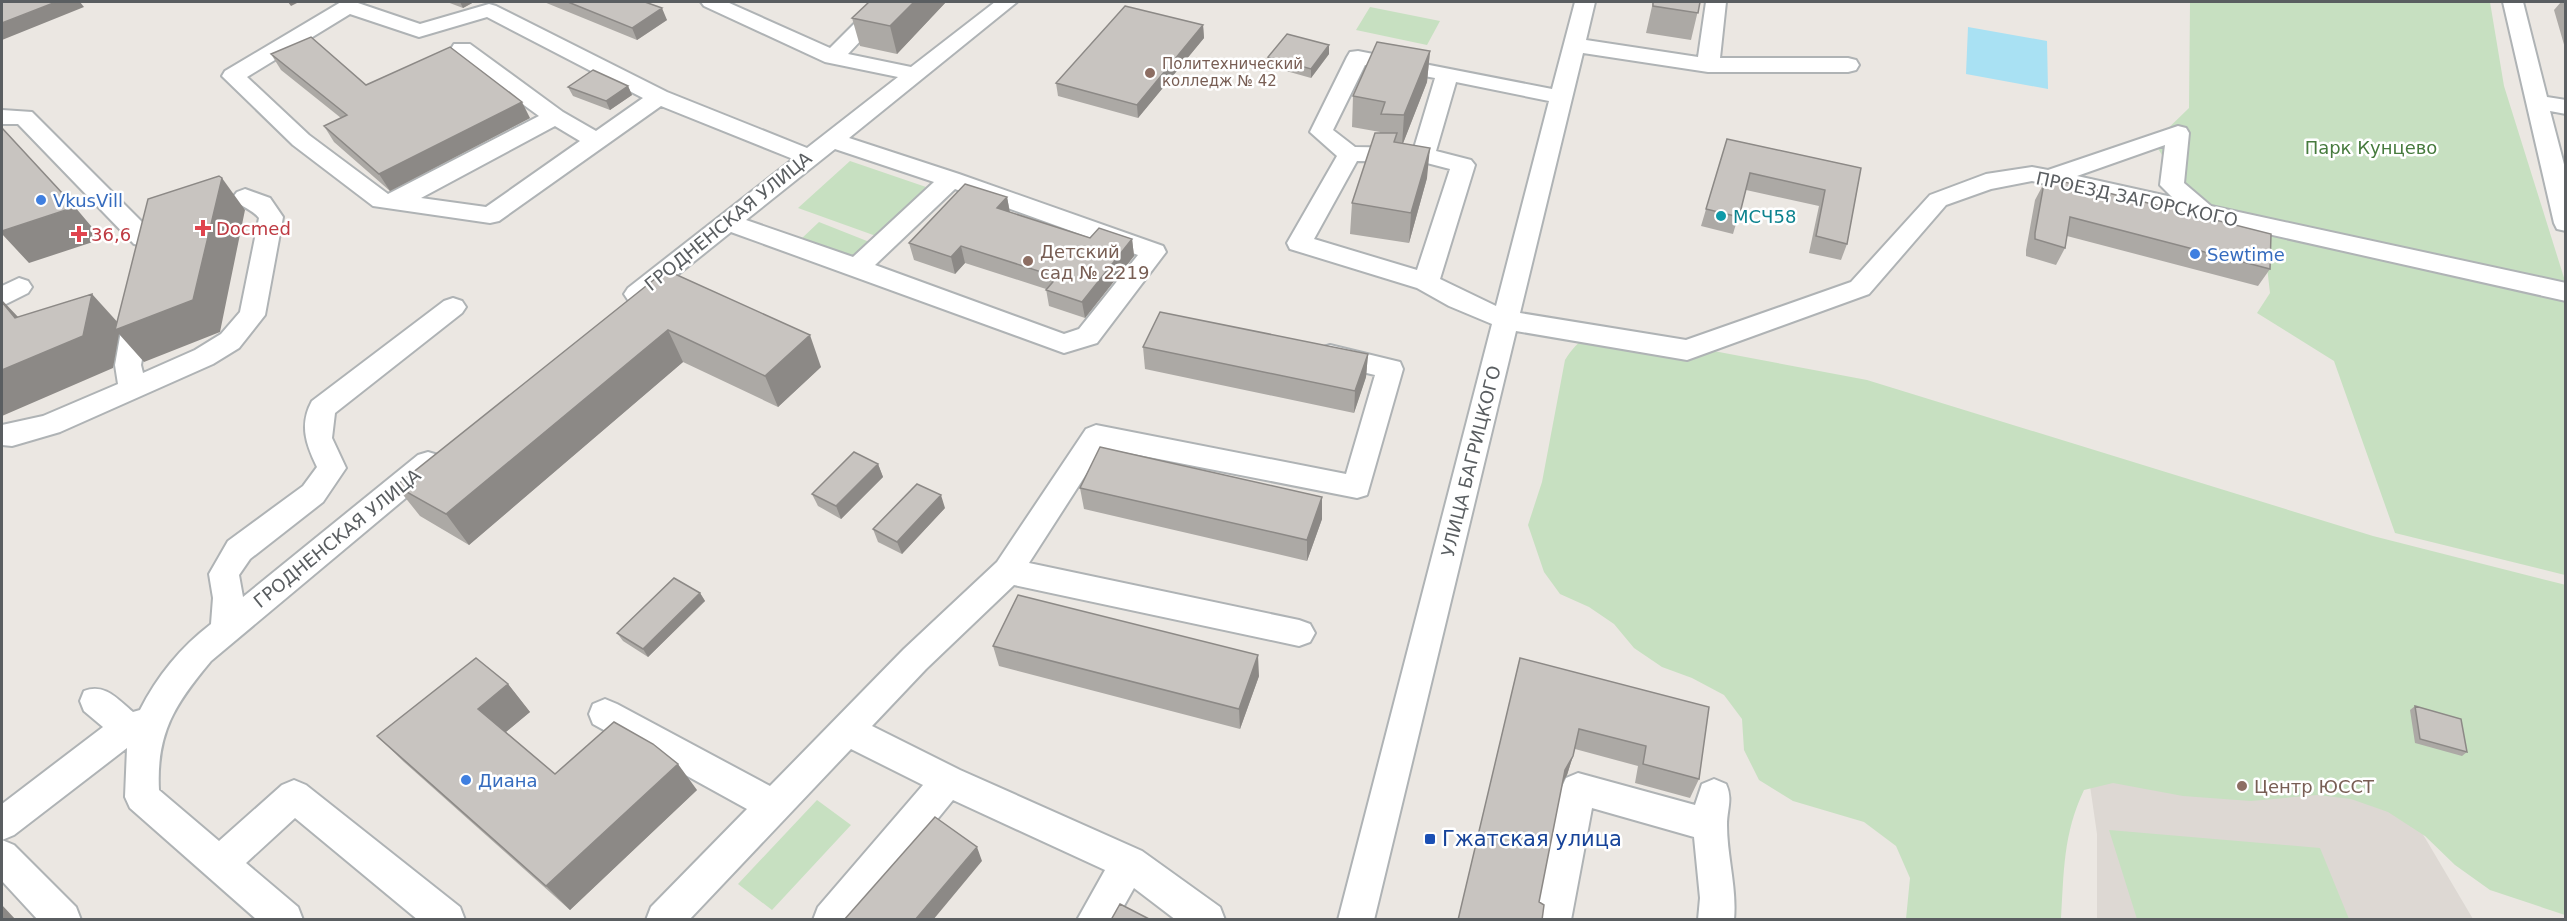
<svg xmlns="http://www.w3.org/2000/svg" width="2567" height="921" viewBox="0 0 2567 921" font-family="'DejaVu Sans',sans-serif">
<style>
.education{fill:#ddd8d3}
.green{fill:#c7e0c1}
.water{fill:#a9e1f3}
.lines{fill:none;stroke-linecap:round;stroke-linejoin:round}
.minor-casing{stroke:#afb3b5;stroke-width:4}
.minor{fill:#fff;fill-rule:evenodd}
.wall{fill:#aca9a5}
.shaded-wall{fill:#8c8986}
.building{fill:#c8c4c0;stroke:#8c8986;stroke-width:1.5}
.education-dot{fill:#8d6e63;stroke:#fff;stroke-width:2}
.shop-dot{fill:#3f7fe0;stroke:#fff;stroke-width:2}
.culture-dot{fill:#0f9aa8;stroke:#fff;stroke-width:2}
.health-dot{fill:#e0444e;stroke:#fff;stroke-width:2}
.transit-dot{fill:#1a4fb4;stroke:#fff;stroke-width:2}
.labels{text-anchor:middle;dominant-baseline:central;stroke-width:5;stroke-linejoin:round;paint-order:stroke}
.far-education-label{font-size:15px;fill:#785e54;stroke:#fff;text-anchor:start}
.park-label{font-size:18px;fill:#477b3e;stroke:#fff}
.street-label{font-size:18px;fill:#5a5e61;stroke:#fff}
.shop-label{font-size:18px;fill:#366cbe;stroke:#fff;text-anchor:start}
.culture-label{font-size:18px;fill:#0d838f;stroke:#fff;text-anchor:start}
.health-label{font-size:18px;fill:#be3a42;stroke:#fff;text-anchor:start}
.education-label{font-size:18px;fill:#785e54;stroke:#fff;text-anchor:start}
.near-transit-label{font-size:21px;fill:#164399;stroke:#fff;text-anchor:start}
</style>
<rect width="100%" height="100%" fill="#ebe7e2"/>
<path class="education" d="M2071 655 2366 738 2473 919H2097V834Z"/>
<path class="green" d="M2190 2H2490L2504 86 2565 281V575L2395 533 2334 361 2257 313 2270 293 2265 249 2187 196 2154 142 2189 108Z
M1370 7 1440 21 1427 45 1356 30Z
M850 161 926 187 876 236 798 208Z
M819 222 872 243 855 260 800 240Z
M1618 333 1867 380 2373 536 2566 585 2565 915 2490 890 2455 865 2425 836 2388 812 2351 799 2317 795 2251 801 2183 796 2113 783 2084 790C2063 834 2064 872 2061 919H1906L1910 878 1896 846 1864 822 1793 801 1759 780 1744 750 1742 719 1724 695 1692 678 1662 667 1634 648 1614 624 1589 607 1560 594 1544 572 1528 525 1542 482 1565 360C1580 336 1591 334 1618 333Z
M817 800 851 825 772 910 738 884Z
M2109 830 2320 848 2349 919H2137Z"/>
<path class="water" d="M1968 27 2047 41 2048 89 1966 74Z"/>
<g class="lines">
<defs>
<path id="minor" d="M341 2H355L420 24 489 4 496 6 667 92 807 148 898 77 825 62 704 6 701 2H727L830 48 876 2H897L848 54 911 67 995 2H1017L849 138 959 174 1163 246 1166 252 1097 343 1064 353 731 232 646 300 637 303 628 300 624 294 628 288 793 159 661 106 499 221 490 223 373 206 293 145 222 76 225 71ZM350 14 419 37 487 17 643 98 596 131 563 112 470 44H454L451 49 454 54 539 116 388 194 309 135 247 77ZM555 126 580 141 486 207 421 198ZM835 149 934 182 853 257 746 220ZM955 189 1138 255 1079 329 1064 334 875 265Z
M1575 2H1595L1586 40 1698 57 1706 2H1726L1720 58H1848L1856 60 1859 65 1856 70 1848 72H1708L1583 53 1520 313 1686 340 1851 282 1930 195 1986 174 2032 167 2048 170 2178 126 2186 128 2189 133 2184 183 2211 206 2566 283V301L2032 181 1991 189 1946 205 1869 294 1687 360 1516 331 1374 920H1338L1492 324 1449 306 1417 288 1290 249 1287 243 1337 156 1310 132 1347 57 1350 52 1358 51 1552 89ZM1365 65 1435 78 1414 148 1355 147 1333 130ZM1456 82 1549 101 1496 306 1440 279 1475 165 1471 160 1436 151ZM2165 145 2160 185 2172 197 2077 176ZM1357 161 1423 162 1450 169 1417 270 1314 239Z
M2503 2H2523L2547 97 2566 100V114L2550 111 2566 172V231L2557 229 2554 223Z
M2 110 32 112 152 232 155 238 152 244 143 246 134 244 18 124H2Z
M245 189 270 198 283 217 265 315 239 348 213 364 60 432 12 446 2 445V425L43 416 118 384 115 365 125 308 129 302 138 299 147 302 151 308 141 365 143 373 195 350 221 334 240 312 259 218C251 208 239 207 233 197L237 192Z
M19 278 28 281 32 287 28 293 2 306V286Z
M453 298 462 301 466 307 462 313 335 413 332 438 346 468 323 502 250 559 239 575 243 597 418 455 428 452 438 455 442 463 438 471 211 661C176 703 156 732 159 790L219 841 282 785 294 780 306 785 460 907 465 920H418L295 818 246 863 298 907 303 920H257L130 808 125 797 127 748 14 835 2 840 14 845 76 907 81 920H38L2 881V804L103 727 84 711 80 701 84 691C105 683 117 699 133 712L140 710C157 676 181 647 211 624L213 598 209 574 228 541 303 486 317 467C306 444 299 425 312 401L444 301Z
M1330 345 1400 362 1403 369 1367 495 1357 498 1103 448 1029 563 1299 620 1310 624 1315 633 1310 642 1299 646 1014 585 926 669 872 726 960 770 1142 851 1220 907 1225 920H1176L1134 888 1116 920H1077L1105 870 953 800 855 920H813L818 907 923 785 851 749 689 920H646L651 907 747 809 593 724 589 714 593 704 605 699 617 704 770 786 904 649 997 562 1086 429 1096 425 1346 474 1375 375 1321 362 1317 355 1321 348Z
M1578 773 1695 805 1702 784 1714 779 1726 784C1733 799 1727 809 1727 825 1727 857 1737 887 1734 920H1698L1700 898 1694 837 1592 808 1571 920H1535L1561 789 1566 778Z"/>
</defs>
<use href="#minor" class="minor-casing"/>
<use href="#minor" class="minor"/>
</g>
<path class="wall" d="M447 2H474L463 8Z
M544 2H645L667 20 637 40Z
M869 2H946L897 54 860 46 852 18Z
M1653 2H1700L1691 40 1646 33Z
M2561 2H2565V48L2554 10Z
M1203 25 1204 38 1138 118 1058 96 1056 83Z
M1430 51 1427 82 1403 143 1427 178 1409 243 1350 234 1352 203 1380 132 1352 127 1353 96Z
M271 54 366 85 530 118 390 191 334 142 324 126 341 118 281 70Z
M1329 54 1311 78 1268 66V57Z
M628 86 632 95 610 110 573 96 568 87Z
M1727 139 1861 168 1847 244 1841 260 1809 253 1819 206 1746 190 1733 234 1701 226Z
M2053 179 2270 269 2258 286 2067 236 2065 248 2056 265 2026 256V250L2035 200 2044 183 2050 185Z
M1007 197 1010 212 1090 238 1132 239 1134 256 1085 318 1049 306 1046 289 965 263 955 274 914 260 909 243Z
M666 270 821 367 778 407 683 362 469 545 420 516 396 486Z
M1143 347 1368 354 1366 377 1354 413 1145 369Z
M878 464 883 477 841 519 818 506 812 494Z
M1080 488 1322 497V519L1307 561 1084 509Z
M945 508 902 554 878 542 873 529Z
M700 593 705 601 648 657 623 641 617 633Z
M993 646 1259 676 1240 729 999 666Z
M1520 658 1699 779 1690 798 1635 783 1638 766 1575 749 1567 775 1458 920Z
M508 684 530 712 506 732 555 774 697 790 570 910 404 762 377 736Z
M2415 706 2467 752 2462 756 2415 743 2410 710Z"/>
<path class="shaded-wall" d="M56 2H81H80L84 7 2 40V23Z
M288 2H299L291 6Z
M460 2H474L463 8Z
M914 2H946L897 54 890 26Z
M662 8 667 20 637 40 632 28Z
M1203 25 1204 38 1138 118 1137 105Z
M1329 45V54L1311 78V69Z
M1430 51 1427 82 1402 146 1404 115Z
M628 86 632 95 610 110 606 101Z
M522 102 530 118 390 191 379 174Z
M1430 148 1427 178 1409 243 1411 213Z
M222 178 245 210 220 332 144 362 119 334 113 368 2 416V370L92 294 121 326Z
M1007 197 1010 214 997 208Z
M75 207 102 239 29 263 2 234V231Z
M1132 239 1134 256 1085 318 1082 302Z
M961 246 965 263 955 274 951 257Z
M2 300 20 319 15 318 2 302Z
M668 330 683 362 469 545 446 514Z
M810 335 821 367 778 407 765 376Z
M1368 354 1366 377 1354 413 1355 391Z
M878 464 883 477 841 519 836 506Z
M941 495 945 508 902 554 897 542Z
M1322 497V519L1307 561V540Z
M700 593 705 601 648 657 643 649Z
M1258 655 1259 676 1240 729 1239 709Z
M508 684 530 712 501 736 478 709Z
M1573 756 1567 775 1559 789 1565 770Z
M678 764 697 790 570 910 546 886Z
M977 847 982 861 933 920H915Z
M2 905 16 920H2Z"/>
<path class="building" d="M2 2H56L2 23Z
M568 2H645L662 8 632 28Z
M869 2H914L890 26 852 18Z
M1653 2H1700L1698 13 1653 6Z
M1125 6 1203 25 1137 105 1056 83Z
M1287 34 1329 45 1311 69 1268 57Z
M311 37 366 85 450 47 522 102 379 174 324 126 347 115 271 54Z
M1377 42 1430 51 1404 115 1381 114 1385 102 1353 96Z
M593 70 628 86 606 101 568 87Z
M2 128 75 207 2 231Z
M1375 133H1397L1394 142 1430 148 1411 213 1352 203Z
M1727 139 1861 168 1847 244 1816 236 1825 190 1750 173 1739 217 1706 209Z
M219 176 222 178 193 300 115 330 148 199Z
M2053 179 2271 234 2270 269 2070 217 2065 248 2035 239V233L2044 183 2052 186Z
M965 184 1007 197 997 208 1090 238 1099 228 1132 239 1082 302 1046 290 1057 277 961 246 951 257 909 243Z
M666 270 810 335 765 376 668 330 446 514 396 486Z
M92 294 83 336 2 370V302L15 318Z
M1160 312 1368 354 1355 391 1143 347Z
M1100 447 1322 497 1307 540 1080 488Z
M854 452 878 464 836 506 812 494Z
M917 484 941 495 897 542 873 529Z
M674 578 700 593 643 649 617 633Z
M1018 595 1258 655 1239 709 993 646Z
M476 658 508 684 478 709 555 774 614 722 653 744 678 764 546 886 377 736Z
M1520 658 1709 707 1699 779 1643 764 1646 746 1579 729 1573 756 1565 770 1539 902 1544 905 1542 920H1458Z
M2415 706 2461 719 2467 752 2420 739Z
M935 817 977 847 915 920H844Z
M1120 904 1151 920H1111Z"/>
<g class="education-dot">
<circle cx="1150" cy="73" r="6"/>
<circle cx="1028" cy="261" r="6"/>
<circle cx="2242" cy="786" r="6"/>
</g>
<g class="shop-dot">
<circle cx="41" cy="200" r="6"/>
<circle cx="2195" cy="254" r="6"/>
<circle cx="466" cy="780" r="6"/>
</g>
<circle class="culture-dot" cx="1721" cy="216" r="6"/>
<g class="health-dot">
<path d="M200 219h6v6h6v6h-6v6h-6v-6h-6v-6h6z"/>
<path d="M76 225h6v6h6v6h-6v6h-6v-6h-6v-6h6z"/>
</g>
<rect class="transit-dot" x="1424" y="833" width="12" height="12" rx="3"/>
<g class="labels">
<g class="far-education-label">
<text x="1162" y="64">Политехнический<tspan x="1162" dy="17">колледж № 42</tspan></text>
</g>
<g class="park-label">
<text x="2371" y="147">Парк Кунцево</text>
</g>
<g class="street-label">
<text transform="translate(2137 199) rotate(12)">ПРОЕЗД ЗАГОРСКОГО</text>
<text transform="translate(728 221) rotate(-39)">ГРОДНЕНСКАЯ УЛИЦА</text>
<text transform="translate(1471 461) rotate(-76)">УЛИЦА БАГРИЦКОГО</text>
<text transform="translate(337 538) rotate(-39)">ГРОДНЕНСКАЯ УЛИЦА</text>
</g>
<g class="shop-label">
<text x="53" y="200">VkusVill</text>
<text x="2207" y="254">Sewtime</text>
<text x="478" y="780">Диана</text>
</g>
<g class="culture-label">
<text x="1733" y="216">МСЧ58</text>
</g>
<g class="health-label">
<text x="216" y="228">Docmed</text>
<text x="91" y="234">36,6</text>
</g>
<g class="education-label">
<text x="1040" y="251">Детский<tspan x="1040" dy="21">сад № 2219</tspan></text>
<text x="2254" y="786">Центр ЮССТ</text>
</g>
<g class="near-transit-label">
<text x="1442" y="839">Гжатская улица</text>
</g>
</g>
<rect width="2567" height="921" fill="none" stroke="#5a5e61" stroke-width="6"/>
</svg>
